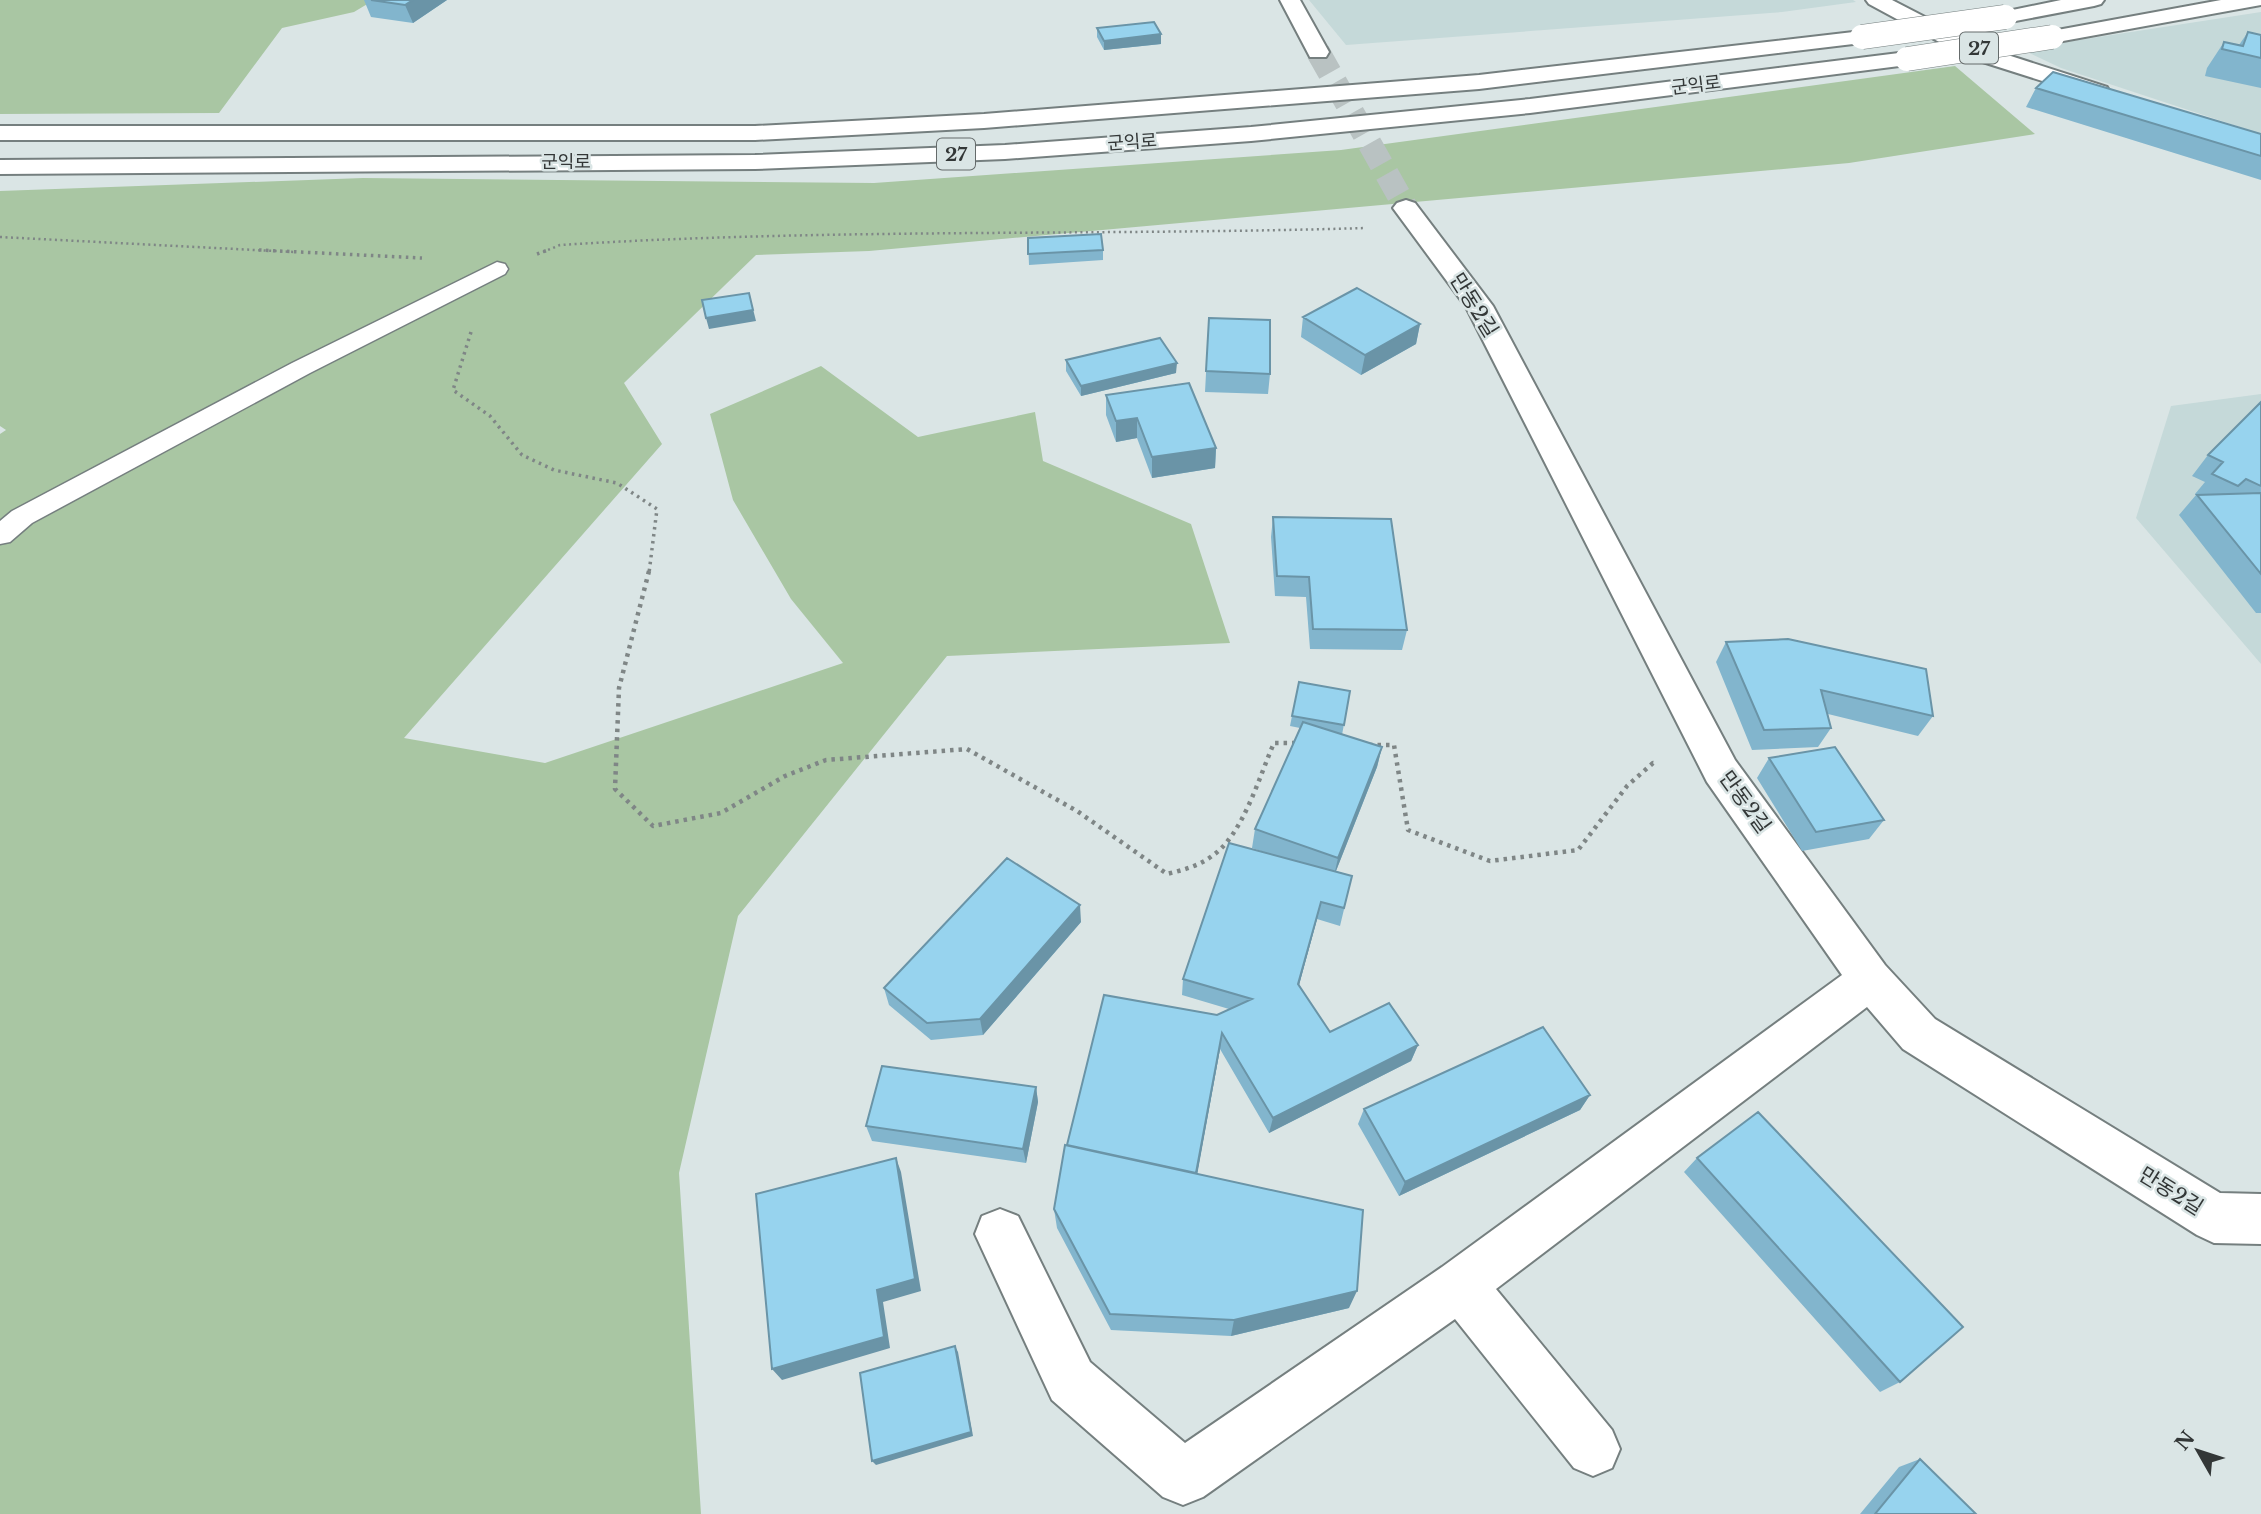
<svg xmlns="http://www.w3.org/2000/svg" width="2261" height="1514" viewBox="0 0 2261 1514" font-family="'Libre Baskerville','Noto Sans KR',serif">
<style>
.built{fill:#c5d9d9}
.green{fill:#a9c6a3}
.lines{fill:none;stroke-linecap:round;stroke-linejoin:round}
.minor-tunnel{stroke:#b9c2c2;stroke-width:24;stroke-dasharray:24 11;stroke-linecap:butt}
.service-casing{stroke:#757f7f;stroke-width:3}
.minor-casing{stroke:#757f7f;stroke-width:4}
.secondary-casing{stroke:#757f7f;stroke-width:4}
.trunk-casing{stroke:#757f7f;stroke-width:4}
.path-far2{stroke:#7f8686;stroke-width:2.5;stroke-dasharray:2 3.5;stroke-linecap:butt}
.path-far1{stroke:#7f8686;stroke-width:3.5;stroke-dasharray:2.5 4.5;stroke-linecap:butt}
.path{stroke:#7f8686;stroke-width:4.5;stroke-dasharray:3.5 5;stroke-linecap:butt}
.service{fill:#fff;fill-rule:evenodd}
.minor{fill:#fff;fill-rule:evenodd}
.secondary{fill:#fff;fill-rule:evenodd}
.trunk{fill:#fff;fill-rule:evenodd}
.trunk-bridge-casing{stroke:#757f7f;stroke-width:25;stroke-linecap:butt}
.trunk-bridge{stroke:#fff;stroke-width:24}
.wall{fill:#82b5cd}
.shaded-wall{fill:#6a94a7}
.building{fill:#97d3ee;stroke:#6a94a7;stroke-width:2}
.labels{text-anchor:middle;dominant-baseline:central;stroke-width:5;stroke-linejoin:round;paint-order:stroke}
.far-street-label{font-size:18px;fill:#333737;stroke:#dae5e5}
.shield{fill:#dae5e5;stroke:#656b6b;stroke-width:2}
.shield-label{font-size:19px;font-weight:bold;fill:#333737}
.street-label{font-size:21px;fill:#333737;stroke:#dae5e5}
</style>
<rect width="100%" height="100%" fill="#dae5e5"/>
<path class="built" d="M1309 0H1853L1856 2 1782 12 1346 45Z
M2261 12V134L2061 68 2021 49Z
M2261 394V664L2136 518 2171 406Z"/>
<path class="green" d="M0 0H374L354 12 282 28 219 113 0 114Z
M1955 66 2035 134 1849 163 869 251 756 255 624 383 662 444 404 738 545 763 843 663 791 599 733 500 710 414 821 366 918 437 1035 412 1043 461 1191 524 1230 643 947 656 738 916 679 1173 701 1514H0V434L6 430 0 426V191L363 178 874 183 1341 150Z"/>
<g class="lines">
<path class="minor-tunnel" d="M1318 52 1406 208"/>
<defs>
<path id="service" d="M497 262 505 264 508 269 505 274 310 373 32 523 10 542 0 544V521L12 511 292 363Z"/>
<path id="minor" d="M1280 0H1300L1329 52 1326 57H1310Z
M1406 200 1415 203 1493 306 1735 760 1885 965 1935 1019 2220 1193 2261 1194V1244L2214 1243 2197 1235 1903 1049 1867 1007 1496 1289 1612 1430 1620 1449 1612 1468 1593 1476 1574 1468 1455 1319 1203 1497 1183 1505 1163 1497 1052 1400 975 1234 982 1216 1000 1209 1018 1216 1090 1362 1185 1443 1442 1267 1842 975 1707 782 1466 307 1393 208 1397 203Z"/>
<path id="secondary" d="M1866 0H1892L1983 47 2107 87 2110 92 2107 97 2099 99 1967 57 1869 4Z"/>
<path id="trunk" d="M2061 0H2104L2101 4 2094 6 2005 23 1998 21 1994 17 1998 13Z
M2221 0H2261V5L2052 43 2044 42 2041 37 2044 32 2052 31Z
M1862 31 1870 32 1873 37 1870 42 1479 89 984 128 755 140H0V126H755L984 114 1479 75Z
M1907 52 1915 54 1918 59 1915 64 1530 113 1251 141 1005 159 755 169 0 174V160L755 155 1005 145 1251 127 1530 99Z"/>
</defs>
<use href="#service" class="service-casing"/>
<use href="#minor" class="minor-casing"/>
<use href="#secondary" class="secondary-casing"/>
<use href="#trunk" class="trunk-casing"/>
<path class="path-far2" d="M0 237 294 252
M543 252 560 245C828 228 1098 236 1366 228"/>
<path class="path-far1" d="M259 250 422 258
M537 254 548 250
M471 332 453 390 490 416 522 455 554 470 617 483 657 509 649 573"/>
<path class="path" d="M649 571 619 688 615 789 653 826 721 813 785 776 826 760 967 749 1077 811 1167 874C1183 870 1199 866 1212 856 1243 835 1259 777 1274 743H1297
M1369 745H1394L1408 830 1490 861 1578 850 1627 786 1653 763 1658 764"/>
<use href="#service" class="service"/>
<use href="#minor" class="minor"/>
<use href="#secondary" class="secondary"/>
<use href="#trunk" class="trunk"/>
<defs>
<path id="trunk-bridge" d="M1862 37 2005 17
M1907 59 2052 37"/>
</defs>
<use href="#trunk-bridge" class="trunk-bridge-casing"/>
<use href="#trunk-bridge" class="trunk-bridge"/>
</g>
<path class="wall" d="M364 0H447L413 23 371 17Z
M1097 28 1161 44 1104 50 1097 37Z
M2248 32 2261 35V88L2205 76 2207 68 2224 42 2239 45Z
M2036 88 2261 134V180L2026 107Z
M1028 238 1103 250V260L1029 265Z
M1303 317 1420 324 1416 344 1361 375 1301 337Z
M1209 318 1270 374 1268 394 1205 392Z
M1066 360 1176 373 1081 396 1066 371Z
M1106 395 1216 448 1215 468 1152 478 1137 438 1116 442 1106 415Z
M2261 402V613H2256L2179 515 2196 495 2195 494 2205 482 2192 476 2208 455Z
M1273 517 1407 630 1402 650 1310 649 1306 597 1275 596 1271 537Z
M1726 642 1933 716 1918 736 1828 714 1831 728 1818 747 1752 750 1716 662Z
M1350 691 1342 735 1382 747 1377 767 1336 871 1352 876 1340 926 1317 919 1299 985 1330 1032 1418 1045 1411 1061 1269 1133 1220 1049 1197 1174 1349 1308 1231 1336 1111 1330 1057 1228 1054 1209 1067 1145 1217 1015 1229 1009 1182 995 1183 979 1267 853 1252 848 1255 829 1300 728 1290 726 1292 716Z
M1769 758 1884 820 1869 839 1802 851 1757 778Z
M1081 922 983 1035 931 1040 889 1005 884 988Z
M1036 1087 1038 1102 1026 1163 872 1141 866 1126Z
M1590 1095 1580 1110 1399 1196 1358 1124 1364 1109Z
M1697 1158 1900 1382 1880 1392 1684 1172Z
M1920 1459 1976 1514H1860L1899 1467Z"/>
<path class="shaded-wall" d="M413 0H447L413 23 405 5Z
M1161 34V44L1104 50V41Z
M749 293 756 321 709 329 706 318Z
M1420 324 1416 344 1361 375 1365 355Z
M1177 363 1176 373 1081 396V386Z
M1137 418V438L1116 442V421Z
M1216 448 1215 468 1152 478V457Z
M1382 747 1377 767 1334 876 1338 858Z
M1321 902 1317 919 1295 1000 1298 984Z
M1080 905 1081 922 983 1035 980 1019Z
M1222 1033 1220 1049 1194 1192 1195 1178Z
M1418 1045 1411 1061 1269 1133 1273 1118Z
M1036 1087 1038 1102 1026 1163 1023 1149Z
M1590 1095 1580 1110 1399 1196 1405 1182Z
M896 1158 901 1172 921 1291 883 1302 890 1348 782 1380 772 1369Z
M1357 1291 1349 1308 1231 1336 1234 1320Z
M955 1346 958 1352 973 1436 876 1465 872 1461Z"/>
<path class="building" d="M371 0H413L405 5Z
M1154 22 1161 34 1104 41 1097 28Z
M2248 32 2261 35V58L2222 49 2224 42 2243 46Z
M2053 72 2261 134V156L2036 88Z
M1101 234 1103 250 1028 254V238Z
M1357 288 1420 324 1365 355 1303 317Z
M749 293 753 310 706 318 702 300Z
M1209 318 1270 320V374L1206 371Z
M1160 338 1177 363 1081 386 1066 360Z
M1189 383 1216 448 1152 457 1137 418 1116 421 1106 395Z
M2261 402V486L2246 479 2238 486 2212 474 2223 462 2208 455Z
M2261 493V574L2197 495Z
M1273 517 1391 519 1407 630 1313 629 1309 577 1277 576Z
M1788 639 1926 669 1933 716 1821 690 1831 728 1764 730 1726 642Z
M1299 682 1350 691 1344 725 1292 716Z
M1303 722 1382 747 1338 858 1255 829Z
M1835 747 1884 820 1816 832 1769 758Z
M1229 843 1352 876 1344 908 1321 902 1298 984 1330 1032 1389 1003 1418 1045 1273 1118 1222 1033 1196 1173 1067 1145 1104 995 1217 1015 1252 999 1183 979Z
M1007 858 1080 905 980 1019 927 1023 884 988Z
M1543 1027 1590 1095 1405 1182 1364 1109Z
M882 1066 1036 1087 1023 1149 866 1126Z
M1758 1112 1963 1327 1900 1382 1697 1158Z
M1065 1145 1363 1210 1357 1291 1234 1320 1110 1314 1054 1209Z
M896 1158 915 1279 877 1290 884 1337 772 1369 756 1194Z
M955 1346 971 1432 872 1461 860 1373Z
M1920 1459 1976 1514H1875Z"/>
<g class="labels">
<g class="far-street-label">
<text transform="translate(1696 85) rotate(-7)">군익로</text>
<text transform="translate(1132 142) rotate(-4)">군익로</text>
<text x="566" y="162">군익로</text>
</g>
<g class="shield">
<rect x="1960" y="32.5" width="38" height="31" rx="5"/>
<rect x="937" y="138.5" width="38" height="31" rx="5"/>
</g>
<g class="shield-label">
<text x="1979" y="48">27</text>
<text x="956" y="154">27</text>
</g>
<g class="street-label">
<text transform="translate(1474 305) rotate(58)">만동2길</text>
<text transform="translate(1745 802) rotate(54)">만동2길</text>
<text transform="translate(2171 1191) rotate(32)">만동2길</text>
</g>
</g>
<g transform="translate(2198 1451) rotate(309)" stroke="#dae5e5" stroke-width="5" paint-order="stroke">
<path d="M0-5L12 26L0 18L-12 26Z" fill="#333737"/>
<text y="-10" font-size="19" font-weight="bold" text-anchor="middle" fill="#333737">N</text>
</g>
</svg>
